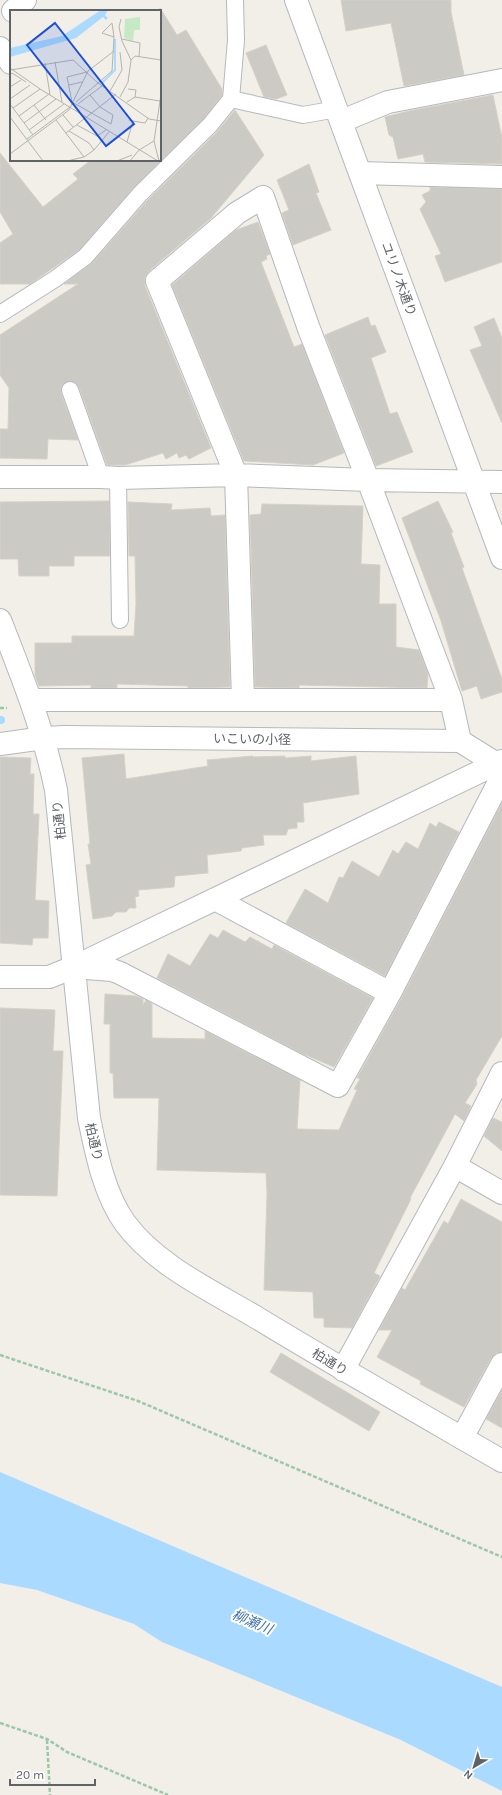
<svg xmlns="http://www.w3.org/2000/svg" width="502" height="1795" viewBox="0 0 502 1795" font-family="Karla,'Noto Sans JP',sans-serif">
<style>
.water{fill:#aadaff}
.lines{fill:none;stroke-linecap:round;stroke-linejoin:round}
.stream{stroke:#aadaff;stroke-width:8}
.building{fill:#cccac5;stroke:#d6d1c6}
.service-casing{stroke:#b5b8bc;stroke-width:18}
.minor-casing{stroke:#b5b8bc;stroke-width:24}
.tertiary-casing{stroke:#b5b8bc;stroke-width:24}
.path{stroke:#9cc7a9;stroke-width:2.5;stroke-dasharray:4 2;stroke-linecap:butt}
.service{stroke:#fff;stroke-width:16}
.minor{stroke:#fff;stroke-width:22}
.tertiary{stroke:#fff;stroke-width:22}
.labels{text-anchor:middle;dominant-baseline:central;stroke-width:4;stroke-linejoin:round;paint-order:stroke}
.street-label{font-size:13px;fill:#5f6368;stroke:#fff}
.water-label{font-size:14px;font-style:italic;fill:#4174aa;stroke:#fff}
.inset-river{fill:none;stroke:#aadaff;stroke-width:2}
.inset-road{fill:none;stroke:#b3b3b1;stroke-width:1}
.view{fill:#1d4ed8;fill-opacity:0.15;stroke:#1d4ed8;stroke-width:2}
.inset-edge{fill:none;stroke:#5f6368;stroke-width:2}
</style>
<rect width="100%" height="100%" fill="#f1efe8"/>
<path class="water" d="M0 1472 502 1687V1791L401 1740 162 1642 134 1624 37 1590 0 1583Z"/>
<g class="lines">
<path class="stream" d="M0 720H1"/>
</g>
<path class="building" d="M341 0H451V12L464 75 404 86 391 23 346 31Z
M160 8 177 35 186 30 222 89V95L203 119 133 188 79 250 30 284H0V243L13 234 0 212V153L43 207 78 179 73 174 91 160H160Z
M266 45 287 95 276 99 264 97 246 53Z
M493 95 502 138V164L425 162 423 154 398 159 393 137 389 135 385 117 409 111Z
M235 110 264 155 211 218 149 271 145 278V286L211 448 189 459 186 455 179 458 177 453 166 459 163 453 125 465H107L79 387 76 383 71 381 63 384 61 388V393L78 440 48 439 47 459 0 458V429H8L9 388 0 375V335L78 284H64L92 263 147 201 217 132Z
M309 164 319 192 316 193 331 230 293 245 282 213 289 210 277 180Z
M430 187 502 189V262L445 282 435 256 441 254 420 209 426 202 422 195 430 191Z
M258 222 270 254 266 256 267 259 261 262 294 347 302 344 344 453 313 465 244 461 172 285 236 230Z
M368 317 371 326 375 325 386 352 371 358 390 414 397 412 413 452 376 466 325 335Z
M494 318 502 338V423L470 350 482 346 474 327Z
M109 501 110 556H74V566H49V576H19L18 559H0V502Z
M438 501 453 532 451 533 464 567 462 568 502 679V692L481 699 477 686 462 691 441 621 402 518Z
M128 502 172 504 171 510 210 508 211 516 225 515 230 687 188 688V686L117 684V688H91V685L39 686 35 675V643H72V636H134L136 604 135 556H129Z
M262 504 363 506 361 564 380 565 379 604H396V647L419 650 428 674 427 688 299 685V688L255 687 250 515 261 514Z
M124 754 126 779 208 766 207 760 253 756V757L285 756V758L311 756V761L356 756 359 794 303 803 304 822H297V828L288 829 286 835H263L264 845 242 848 241 851 207 855 208 873 175 876 174 887 138 890 139 896 135 897 136 908H129L126 912H116L112 916 93 919 86 865 91 864 88 844H90L82 758Z
M0 757 31 758 30 774H34L33 814H39L35 900 49 901 48 938H33L32 945 0 943Z
M502 803V1036L476 1080 477 1084 465 1103 471 1106 464 1121 455 1114 410 1198 411 1199 374 1273 380 1276 352 1328 324 1327V1318H314L313 1292 264 1290 267 1194 266 1173 157 1170 159 1098H114L113 1073H110V1024H104L105 994 136 996 143 999V1005L146 1000 152 1004V1038L205 1039V1031L300 1080 297 1129 339 1130 357 1090 354 1089 360 1079 357 1078 401 999Z
M439 822 459 832 385 976 286 923 305 889 328 903 339 877 343 878 352 861 379 877 393 850 398 854 406 842 418 849 430 823 436 827Z
M223 930 245 942 250 937 272 949 274 945 373 998 334 1067 301 1053 157 978 168 954 190 966 210 934 218 938Z
M0 1008 55 1010 53 1051H63L57 1196 0 1195Z
M493 1118 502 1122V1151L484 1136Z
M461 1199 502 1222V1352L496 1353 491 1358 464 1407 420 1384 421 1381 377 1357 392 1330H379L402 1288 405 1290 444 1221 448 1224Z
M281 1353 380 1412 369 1431 270 1372Z
M502 1390V1428L486 1419Z"/>
<g class="lines">
<defs>
<path id="service" d="M231 99 303 115 337 109
M0 314 55 279 85 257 140 194 210 125 231 99 236 40 235 0
M70 390 101 477
M118 478 120 620"/>
<path id="minor" d="M13 11 25 0
M0 48 11 63
M342 121 388 102 502 80
M360 173 502 177
M0 477H101L118 478 236 475 368 480 502 482
M31 700H451
M0 744 44 738 64 737 460 741
M215 899 390 993
M74 967 112 970 120 973 338 1086 390 993 500 780 497 764 460 741 451 700 368 480 309 329 263 197 237 213 157 281 236 475 243 700
M0 977H49L74 967 502 761
M455 1166 502 1193
M343 1370 455 1166 502 1073
M462 1438 502 1364"/>
<path id="tertiary" d="M296 0 502 558
M0 620C22 676 44 731 56 790L89 1118C96 1152 104 1194 125 1223 156 1265 210 1290 254 1316 336 1366 419 1413 502 1461"/>
</defs>
<use href="#service" class="service-casing"/>
<use href="#minor" class="minor-casing"/>
<use href="#tertiary" class="tertiary-casing"/>
<path class="path" d="M0 708H7
M0 1355 138 1401 502 1557
M0 1723 47 1739 67 1752 168 1795
M47 1740 50 1795"/>
<use href="#service" class="service"/>
<use href="#minor" class="minor"/>
<use href="#tertiary" class="tertiary"/>
</g>
<g class="labels">
<g class="street-label">
<text transform="translate(399 279) rotate(70)">ユリノ木通り</text>
<text transform="translate(252 739) rotate(1)">いこいの小径</text>
<text transform="translate(59 820) rotate(-96)">柏通り</text>
<text transform="translate(94 1142) rotate(77)">柏通り</text>
<text transform="translate(330 1362) rotate(31)">柏通り</text>
</g>
<g class="water-label">
<text transform="translate(252 1622) rotate(23)">柳瀬川</text>
</g>
</g>
<g transform="translate(10 10)">
<rect width="151" height="151" fill="#f1efe8"/>
<path d="M130 7V20H124L123 31 114 28 115 9Z" fill="#c5e8c5"/>
<path d="M91 0H98L95 5 98 8 96 10 93 7 66 28 0 47V38L52 26Z" fill="#aadaff"/>
<path class="inset-river" d="M92 73 105 60V29"/>
<path class="inset-road" d="M111 9 109 17 112 31 121 50M112 29 130 33 129 47M45 52 52 92M35 53 40 85M0 58 30 79 148 151M0 60 63 50 88 73 139 109 151 111M77 62 57 67 62 92 101 114 103 105 90 97 80 85M0 65 2 63 16 72M59 75 72 72M0 77 11 70M118 79 126 80 125 87M100 81 112 60 110 42M110 87 118 72 121 50 125 46 151 50M0 89 20 75M66 92 102 61 104 27 92 23 102 13 104 27M117 92 125 87 150 91 151 84M0 94 23 125M68 94 92 76M24 95 36 110M3 98 30 79M53 105 63 117M9 106 39 84M0 107 33 151M46 110 74 147M123 111 135 113 138 108M14 113 46 89M67 115 87 126 96 120M19 120 54 94M59 121 79 133 84 140M56 123 106 84M17 129 60 97M144 131 149 151M117 132 123 111 119 110M0 144 59 100 78 61 104 41M57 151 74 147 84 140 99 122M107 151 122 145M120 151 129 140 144 131 150 91"/>
<path class="view" d="M45 13 124 114 96 136 17 35Z"/>
<rect width="151" height="151" class="inset-edge"/>
</g>
<g transform="translate(474 1767) rotate(218)" stroke="#ffffff" stroke-width="3" paint-order="stroke">
<path d="M0-3L7 15L0 10L-7 15Z" fill="#5f6368"/>
<text y="-6" font-size="11" font-weight="bold" text-anchor="middle" fill="#5f6368">N</text>
</g>
<path d="M10 1779v6h85v-6" fill="none" stroke="#5f6368" stroke-width="2"/>
<text x="16" y="1779" font-size="12" fill="#5f6368" stroke="#ffffff" stroke-width="3" paint-order="stroke">20 m</text>
</svg>
